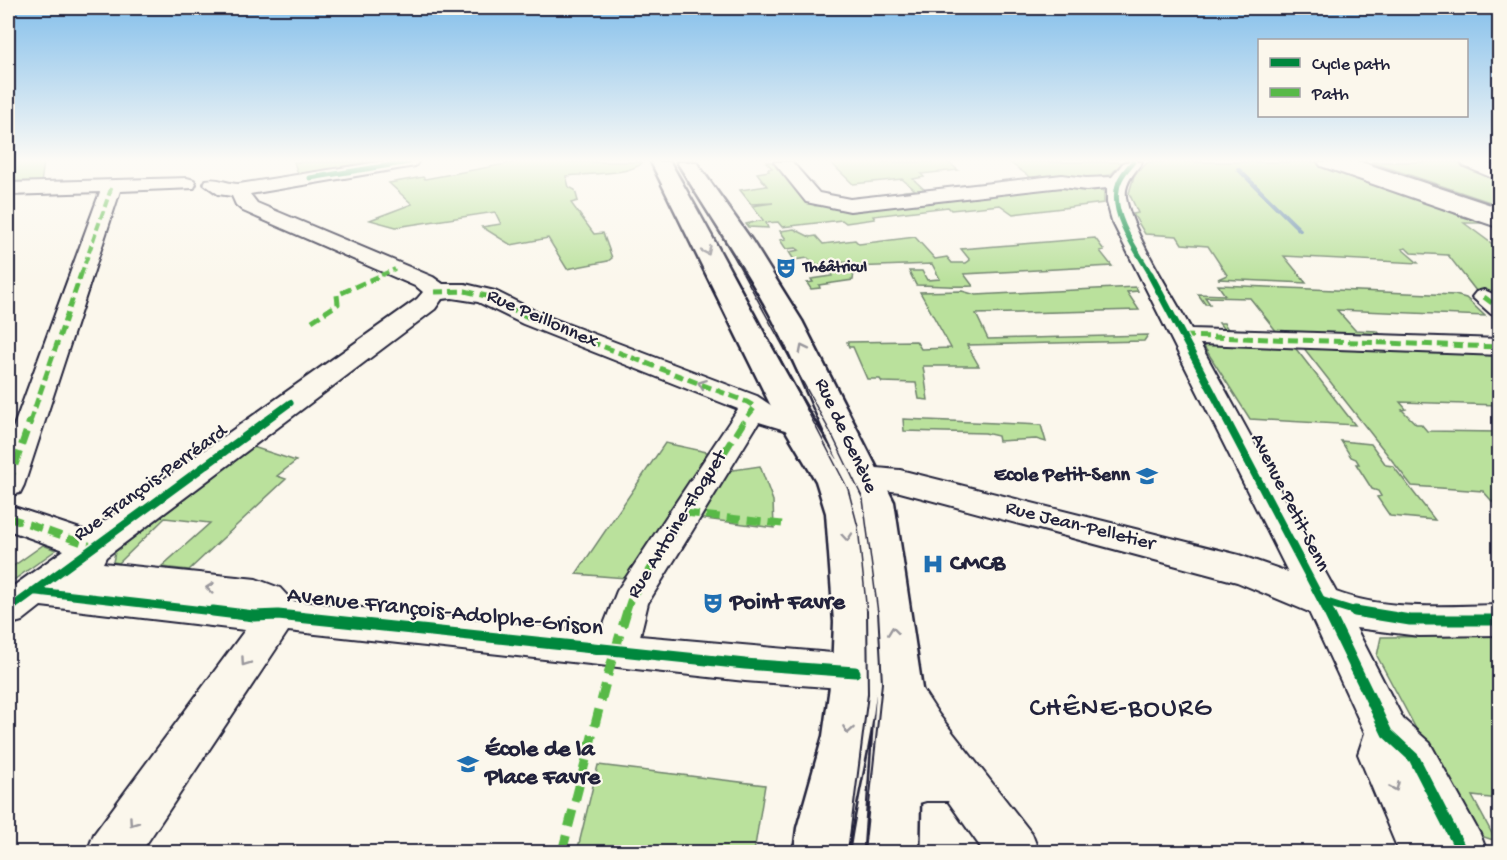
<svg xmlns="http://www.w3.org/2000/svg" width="1507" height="860" viewBox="0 0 1507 860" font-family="'Gochi Hand',sans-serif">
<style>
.green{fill:#bae19c;stroke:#6e826c;stroke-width:1.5}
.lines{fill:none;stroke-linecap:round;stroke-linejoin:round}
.stream{stroke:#638aa8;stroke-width:4}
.minor-casing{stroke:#22223b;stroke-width:4}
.major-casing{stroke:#22223b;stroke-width:5}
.minor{fill:#fbf7ec;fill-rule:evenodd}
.major{fill:#fbf7ec;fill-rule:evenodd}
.tram-far1{stroke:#22223b;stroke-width:1.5}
.tram{stroke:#22223b;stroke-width:2}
.quiet-far3{stroke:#58b947;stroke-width:4;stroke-dasharray:8 4;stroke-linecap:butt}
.quiet-far2{stroke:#58b947;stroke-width:5;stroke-dasharray:10 5;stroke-linecap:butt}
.quiet-far1{stroke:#58b947;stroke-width:7;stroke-dasharray:14 7;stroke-linecap:butt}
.quiet{stroke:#58b947;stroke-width:9;stroke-dasharray:17 9;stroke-linecap:butt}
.cycleway-far3-casing{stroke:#fbf7ec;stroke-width:8}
.cycleway-far2-casing{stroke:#fbf7ec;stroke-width:10}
.cycleway-far1-casing{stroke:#fbf7ec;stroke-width:12}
.cycleway-casing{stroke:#fbf7ec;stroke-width:15}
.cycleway-far3{stroke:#00873e;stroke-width:5}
.cycleway-far2{stroke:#00873e;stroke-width:7}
.cycleway-far1{stroke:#00873e;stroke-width:8}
.cycleway{stroke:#00873e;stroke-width:11}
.oneway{stroke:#99979c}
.labels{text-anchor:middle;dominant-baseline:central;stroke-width:4.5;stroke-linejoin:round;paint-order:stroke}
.far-poi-label{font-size:16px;font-weight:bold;fill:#22223b;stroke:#fbf7ec;text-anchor:start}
.street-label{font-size:20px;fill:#22223b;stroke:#fbf7ec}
.poi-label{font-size:20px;font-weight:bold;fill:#22223b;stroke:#fbf7ec;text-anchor:end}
.near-poi-label{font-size:24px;font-weight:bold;fill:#22223b;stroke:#fbf7ec;text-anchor:start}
.near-street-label{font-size:24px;fill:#22223b;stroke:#fbf7ec}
.near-quarter-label{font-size:27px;letter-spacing:1.5px;fill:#22223b;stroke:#fbf7ec}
</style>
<rect width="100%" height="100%" fill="#fbf7ec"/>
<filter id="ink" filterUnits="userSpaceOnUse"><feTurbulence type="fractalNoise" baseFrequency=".0167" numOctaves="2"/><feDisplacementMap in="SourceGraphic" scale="12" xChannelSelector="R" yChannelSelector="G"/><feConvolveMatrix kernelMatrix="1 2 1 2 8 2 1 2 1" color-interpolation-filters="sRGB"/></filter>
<g filter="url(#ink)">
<path class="green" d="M15 162H44L41 183 8 184V174Z
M294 162H366L368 165 299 177Z
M516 162H643C630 176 587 173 566 176L569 187 575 190 578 201 571 203 594 234 603 233 612 258 608 261 567 269 548 238 511 245 482 227 501 224 495 212 396 227 370 220 412 204 389 183 423 177 425 179Z
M766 162H779L815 206 830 204 834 209 1063 184 1104 187V203L1013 214 1000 205 951 210 948 207 873 216 875 219 846 223 842 220 782 227 778 222 766 223 768 228 748 227 746 224 763 220 752 206 773 203 751 204 740 190 767 186 757 173 769 171 768 169 772 168Z
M830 162H948L958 170 921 174 924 177 913 179 927 192 907 194 904 191 915 190 902 179 853 184Z
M1009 162H1123L1110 175 1100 176 1103 179H1033Z
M1148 162H1319L1456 211 1455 214C1464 220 1472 216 1481 223H1464L1499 249V297L1480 296 1448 255 1411 253 1406 248 1402 249 1418 263 1284 256 1306 283 1218 279 1227 275 1208 246 1182 244 1177 236 1145 234 1133 214 1138 213 1129 193 1134 176Z
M1371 162H1466L1499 179V205Z
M794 229 810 237 816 236 823 244 855 240 859 244 915 237 935 259 947 257 952 263H966L970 260 961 249 1095 238 1104 250 1100 251 1112 266 964 274 973 286C954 287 936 285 916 285L909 271H922L927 280 940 279 932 264 852 267 850 262 814 265 808 258 794 260 789 252 799 250 796 248 786 249 780 240 786 239 780 231Z
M831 272H854L853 280 819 285 820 288 811 289 807 283 813 282 811 279 832 276Z
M1218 285 1455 295 1466 298 1485 316 1337 310 1355 330 1377 331 1386 340 1228 335 1219 323H1224L1229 331 1277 332 1250 298 1205 297 1210 304H1205L1198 294 1225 295Z
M1136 287 1138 291 1127 292 1139 310 976 314 988 339 1148 335 1144 341 967 345 979 366H923L928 400 919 399 916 383 882 382 880 379H867L853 347H849L847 342 916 341 921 349 951 348 920 292 962 291 976 295Z
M1201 342 1293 345 1355 425 1250 419Z
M1303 347 1499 350V405L1400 402 1406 409 1402 410 1416 424H1421L1427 431 1499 432V509L1483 491 1412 486Z
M903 419 1041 425 1046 442 1036 439 999 441 998 436 985 433 904 431Z
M1341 441 1371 444 1386 465 1393 466 1435 520 1390 516 1377 497 1381 496 1378 491 1372 489 1356 464H1359L1356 459 1351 457Z
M665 443 711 453 720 472 760 466 773 501 774 528 674 515 626 578 576 574Z
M253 447 296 461 277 476 286 479 189 570 161 567 210 523 165 518 119 563 113 562 115 552Z
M43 545 56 550 8 584V570Z
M1496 636 1499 639 1500 777H1495L1499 784V799L1472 796 1496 841 1472 833 1377 656 1381 637Z
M598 765 765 785 754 852H577Z"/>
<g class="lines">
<path class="stream" d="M1238 169 1300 230"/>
<defs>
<path id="minor" d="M379 162H418L415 166 409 167 250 194 257 203 433 277 443 284H465L495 291 541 314 757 396 775 408 809 419 813 425 809 431 798 434 759 422 648 603 640 636 855 655 870 660 876 672 870 684 855 689 745 681 288 631 141 852H87L94 834 245 630 41 606 22 621 8 625V590L64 550 8 530V505L89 532 417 299 423 292 417 287 243 211 236 205 232 196 218 194 204 184 206 180C218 177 227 184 239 184ZM452 298 478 302 523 324 738 409 617 591 601 632 292 601 280 588 256 579 103 563 106 557 435 309 442 299Z
M774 162H792L819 193 850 199 1062 175 1086 178 1112 177 1124 162H1142C1136 171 1128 178 1126 190 1122 218 1176 300 1191 329L1500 339V355L1200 344 1336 592C1386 611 1447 606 1500 605V635L1419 636 1356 628 1403 719 1430 743 1480 834 1487 852H1399L1358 754 1365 733 1309 612 1237 582 900 492 866 488 842 490 831 487 826 479 831 471C854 465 876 468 900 470L1239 555 1288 572 1112 221 1107 203V188L1086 190 1062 187 850 211 806 202Z
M1318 162H1343L1500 215V228L1321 166Z
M1461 162H1484L1500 169V181L1464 166Z
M187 178 194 180 196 184 194 188 120 191 24 485 20 493 8 496V442L100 192 8 195V183Z
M1484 290 1500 297V316L1491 314 1472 297 1476 292Z
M900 673 915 678 939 715 1032 834 1039 852H984L948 801H926L895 810 879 804 872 788 879 772 919 759 879 691 885 678Z"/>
<path id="major" d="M651 162H670C728 261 777 365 839 462 815 415 798 366 773 320 744 265 709 215 677 162H696L752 241 802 321 894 502 922 689 919 852H865L876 693C870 747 855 799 848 852H794L797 828 823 736 832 672 834 622 826 513 816 481 770 404Z
M1333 162H1361L1500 208V221L1336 166Z"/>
</defs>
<use href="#minor" class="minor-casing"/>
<use href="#major" class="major-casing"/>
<use href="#minor" class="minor"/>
<use href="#major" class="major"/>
<path class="tram-far1" d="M676 162 733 255 833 437 863 499 878 613
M777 352 848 489 858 527 867 613"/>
<path class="tram" d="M848 852 868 694 867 611
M864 852 882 683 878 611"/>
<path class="quiet-far3" d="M81 275 112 186
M381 275 395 269"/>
<path class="quiet-far2" d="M435 292 465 291 486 296 532 319 747 402 755 407 743 422
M1484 297 1500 309
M312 321 338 304 337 295 384 274
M1183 336 1500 347
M30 422 81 274"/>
<path class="quiet-far1" d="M8 485 30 421
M685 513 782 524
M8 517 94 547
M626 613 630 601 744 421"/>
<path class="quiet" d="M562 852 610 667 627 611"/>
<defs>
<path id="cycleway-far3" d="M1133 162C1126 170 1118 179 1117 190 1112 218 1138 252 1151 275
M310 178 409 162"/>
<path id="cycleway-far2" d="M1150 274 1228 422
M264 422 290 403"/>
<path id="cycleway-far1" d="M1227 421 1328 613
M33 591 226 613
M1322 601 1361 613
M8 610 266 421"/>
<path id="cycleway" d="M213 611 254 616 278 615 745 664 855 672
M1328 611 1387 733 1414 758 1462 852
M1355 611 1410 620H1500"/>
</defs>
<use href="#cycleway-far3" class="cycleway-far3-casing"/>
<use href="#cycleway-far2" class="cycleway-far2-casing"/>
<use href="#cycleway-far1" class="cycleway-far1-casing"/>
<use href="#cycleway" class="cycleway-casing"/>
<use href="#cycleway-far3" class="cycleway-far3"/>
<use href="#cycleway-far2" class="cycleway-far2"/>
<use href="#cycleway-far1" class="cycleway-far1"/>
<use href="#cycleway" class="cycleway"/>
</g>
<defs><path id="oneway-chevron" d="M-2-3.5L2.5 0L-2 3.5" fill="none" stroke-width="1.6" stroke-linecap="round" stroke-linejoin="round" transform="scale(1.5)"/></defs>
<g class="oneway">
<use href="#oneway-chevron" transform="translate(707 251) rotate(65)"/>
<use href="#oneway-chevron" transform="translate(803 349) rotate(-117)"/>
<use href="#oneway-chevron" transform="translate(702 384) rotate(-159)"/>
<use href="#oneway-chevron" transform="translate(847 537) rotate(85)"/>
<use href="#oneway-chevron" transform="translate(210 588) rotate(-174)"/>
<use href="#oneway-chevron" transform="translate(893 631) rotate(-97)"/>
<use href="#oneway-chevron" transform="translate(245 662) rotate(125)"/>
<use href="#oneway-chevron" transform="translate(848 730) rotate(99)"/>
<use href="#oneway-chevron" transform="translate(1395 787) rotate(66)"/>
<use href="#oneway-chevron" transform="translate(133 822) rotate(125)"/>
</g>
</g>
<linearGradient id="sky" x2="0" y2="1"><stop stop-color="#84bfeb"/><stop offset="0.57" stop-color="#fdfbf6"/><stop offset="1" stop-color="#fdfbf6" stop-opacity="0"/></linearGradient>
<rect width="1507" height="282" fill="url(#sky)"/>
<defs>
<symbol id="theatre-bare" viewBox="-9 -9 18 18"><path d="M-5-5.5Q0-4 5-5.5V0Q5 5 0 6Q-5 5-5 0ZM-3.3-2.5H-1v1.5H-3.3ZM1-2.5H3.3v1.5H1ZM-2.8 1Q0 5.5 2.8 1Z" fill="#1f6fb2" stroke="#fbf7ec" stroke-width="2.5" paint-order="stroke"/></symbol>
<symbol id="school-bare" viewBox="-9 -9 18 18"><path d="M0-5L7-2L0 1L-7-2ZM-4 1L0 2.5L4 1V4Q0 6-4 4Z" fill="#1f6fb2" stroke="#fbf7ec" stroke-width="2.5" paint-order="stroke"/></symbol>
<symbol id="hospital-bare" viewBox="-9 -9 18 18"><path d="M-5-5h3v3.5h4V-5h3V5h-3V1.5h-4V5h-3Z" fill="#1f6fb2" stroke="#fbf7ec" stroke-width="2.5" paint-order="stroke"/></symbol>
</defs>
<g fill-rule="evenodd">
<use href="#theatre-bare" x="771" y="253" width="30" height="30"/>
<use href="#school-bare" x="1132" y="461" width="30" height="30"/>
<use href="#hospital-bare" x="918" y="549" width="30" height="30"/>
<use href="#theatre-bare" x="698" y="588" width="30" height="30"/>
<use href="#school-bare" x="453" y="749" width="30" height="30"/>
</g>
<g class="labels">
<g class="far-poi-label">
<text x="803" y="268">Théâtricul</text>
</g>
<g class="street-label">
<text transform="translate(542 320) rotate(24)">Rue Peillonnex</text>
<text transform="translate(845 436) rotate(65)">Rue de Genève</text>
<text transform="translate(151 484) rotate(-36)">Rue François-Perréard</text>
<text transform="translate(1289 503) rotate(63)">Avenue Petit-Senn</text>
<text transform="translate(678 525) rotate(-58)">Rue Antoine-Floquet</text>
<text transform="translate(1080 527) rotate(14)">Rue Jean-Pelletier</text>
</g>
<g class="poi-label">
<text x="1130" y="476">Ecole Petit-Senn</text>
</g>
<g class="near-poi-label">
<text x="950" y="564">CMCB</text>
<text x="730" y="603">Point Favre</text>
<text x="485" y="750">École de la<tspan x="485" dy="28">Place Favre</tspan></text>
</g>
<g class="near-street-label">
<text transform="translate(445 613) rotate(6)">Avenue François-Adolphe-Grison</text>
</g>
<g class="near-quarter-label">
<text x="1121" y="710">CHÊNE-BOURG</text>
</g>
</g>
<rect width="1507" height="860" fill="none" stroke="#fbf7ec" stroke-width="30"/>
<rect x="15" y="15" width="1477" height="830" fill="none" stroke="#22223b" stroke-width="2" filter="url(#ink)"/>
<rect x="1258" y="39" width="210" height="78" fill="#fbf7ec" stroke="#a4a2a5" stroke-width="1.5"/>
<rect x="1270" y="58" width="30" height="9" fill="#00873e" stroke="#a4a2a5" stroke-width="1.5"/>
<text x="1312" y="69" font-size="18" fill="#22223b">Cycle path</text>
<rect x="1270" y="88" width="30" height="9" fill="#58b947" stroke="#a4a2a5" stroke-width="1.5"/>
<text x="1312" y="99" font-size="18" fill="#22223b">Path</text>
</svg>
